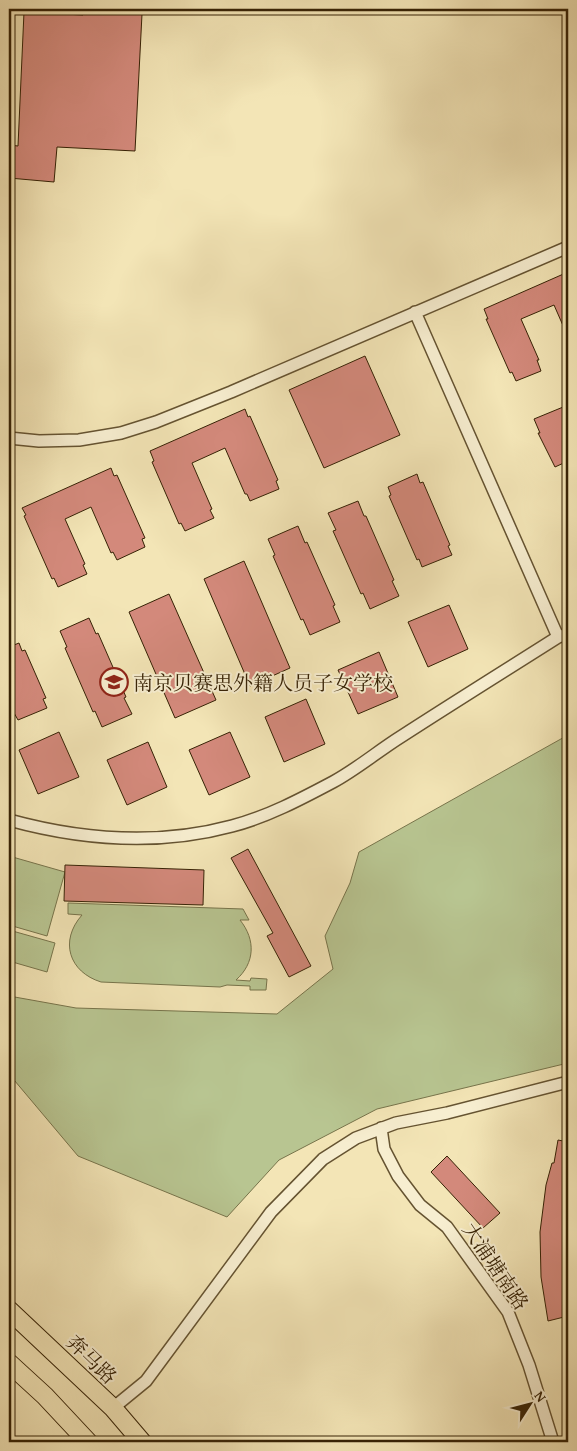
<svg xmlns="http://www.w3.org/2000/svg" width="577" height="1451" viewBox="0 0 577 1451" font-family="'Gentium Book Plus','Noto Serif SC',serif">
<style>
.green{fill:#b8c591;stroke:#77744b}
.building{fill:#d3897b;stroke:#362205}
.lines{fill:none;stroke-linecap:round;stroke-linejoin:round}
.street-casing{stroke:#655331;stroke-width:14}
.primary-casing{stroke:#362205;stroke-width:20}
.street{stroke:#f7eed0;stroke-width:11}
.primary{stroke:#f3e5b6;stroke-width:18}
.labels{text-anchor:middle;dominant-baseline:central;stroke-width:4;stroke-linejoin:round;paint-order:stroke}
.poi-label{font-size:20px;fill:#362205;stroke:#f7eed0;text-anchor:start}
.street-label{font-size:20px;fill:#362205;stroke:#f7eed0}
</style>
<rect width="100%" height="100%" fill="#f3e5b6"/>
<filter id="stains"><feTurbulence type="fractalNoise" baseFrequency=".004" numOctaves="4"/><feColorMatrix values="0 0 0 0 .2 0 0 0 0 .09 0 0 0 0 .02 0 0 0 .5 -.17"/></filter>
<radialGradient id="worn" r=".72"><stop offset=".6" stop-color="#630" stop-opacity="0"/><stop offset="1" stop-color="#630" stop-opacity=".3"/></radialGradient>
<path class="green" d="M568 735V1063L377 1109 279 1160 227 1217 78 1156 9 1074V996L76 1008 277 1014 333 969 325 936 350 883 359 852Z
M9 856 65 872 47 936 9 925Z
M68 903 243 909 249 920H240C256 940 255 963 236 980L250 981 251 978 267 979 266 990H250V986L227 985 220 987 101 982C69 972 59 941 82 915L68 914Z
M9 930 55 943 47 972 9 961Z"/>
<path class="building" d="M83 11 142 14 135 151 57 147 54 182 9 178V145L18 146 24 12 83 15Z
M568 272V337L554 305 521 319 539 360H537L541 371 516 381 512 372 510 373 486 319H488L484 309Z
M365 356 400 435 324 468 289 390Z
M568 405V461L555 467 538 433H540L534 419Z
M245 409 248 417 250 416 278 480 276 481 279 489 250 501 247 494H245L225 448 192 463 212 509 210 510 214 518 185 531 181 523 179 524 152 462 154 461 150 451Z
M111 468 114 476 117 475 145 538 142 539 145 547 117 560 113 552 111 553 91 507 65 519 85 564 83 565 87 574 58 587 54 578 52 579 24 516 26 515 22 508Z
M417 474 420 483 423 482 450 545 448 546 452 555 422 567 419 559 417 560 389 496 391 495 388 487Z
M358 501 364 516H366L394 580 392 581 399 596 370 609 363 593 361 594 333 531 336 530 328 513Z
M298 526 305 543 307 542 335 605 333 606 340 622 310 635 303 619 301 620 273 556 275 555 268 539Z
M244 561 290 668 250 686 204 579Z
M169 594 216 700 175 718 129 612Z
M449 605 468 649 428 667 408 622Z
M89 618 96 634 98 633 126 697 124 698 132 714 102 727 95 711 93 712 65 648 67 647 60 631Z
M19 643 22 651 25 650 46 698 43 699 47 708 18 720 9 704V647Z
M379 652 398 697 358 714 338 670Z
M306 699 325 744 284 762 265 717Z
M59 732 79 777 38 794 19 750Z
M230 732 250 777 209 795 189 750Z
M148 742 167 787 127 805 107 760Z
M248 849 311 966 289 977 267 936 273 933 231 858Z
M65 865 204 870 203 905 64 901Z
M558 1140 568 1142V1316L548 1321 541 1277 540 1232 546 1185 552 1163H554Z
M447 1156 500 1213 483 1228 431 1172Z"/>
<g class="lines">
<defs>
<path id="street" d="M415 312 558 637
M9 438 39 441 79 440 121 433 156 422 231 392 568 247
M9 820C82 840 158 846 232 826 267 817 301 799 333 782 357 769 378 751 402 736 453 703 506 670 558 637L568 634
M381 1128 384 1149 398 1176 420 1205 447 1227 508 1312 529 1365 553 1442
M113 1408 146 1381 271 1212 323 1159 356 1138 396 1123 447 1113 568 1082"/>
<path id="primary" d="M9 1310 113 1408 142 1442
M9 1363 45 1396 88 1442"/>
</defs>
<use href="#street" class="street-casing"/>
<use href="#primary" class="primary-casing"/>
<use href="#street" class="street"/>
<use href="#primary" class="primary"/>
</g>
<defs>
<symbol id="school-ring" viewBox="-11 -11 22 22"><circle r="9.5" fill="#f7eed0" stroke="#8f2418" stroke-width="1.5"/><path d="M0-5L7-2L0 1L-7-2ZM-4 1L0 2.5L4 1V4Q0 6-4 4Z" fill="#8f2418"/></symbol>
</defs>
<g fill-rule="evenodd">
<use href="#school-ring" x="98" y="666" width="32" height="32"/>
</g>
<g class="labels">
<g class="poi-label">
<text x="133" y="682">南京贝赛思外籍人员子女学校</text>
</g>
<g class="street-label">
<text transform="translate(496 1266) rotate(56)">大浦塘南路</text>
<text transform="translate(92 1359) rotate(44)">奔马路</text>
</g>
</g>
<rect width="577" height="1451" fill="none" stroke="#f3e5b6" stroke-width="30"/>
<rect x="10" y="10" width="557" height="1431" fill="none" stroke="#362205" stroke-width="2.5"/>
<rect x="15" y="15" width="547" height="1421" fill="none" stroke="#362205"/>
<g transform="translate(530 1404) rotate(54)" stroke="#f7eed0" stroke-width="4" paint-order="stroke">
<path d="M0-4L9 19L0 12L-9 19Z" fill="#362205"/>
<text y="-8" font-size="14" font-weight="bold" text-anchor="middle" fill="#362205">N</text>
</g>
<rect width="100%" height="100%" filter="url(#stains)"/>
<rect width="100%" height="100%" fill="url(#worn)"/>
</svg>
